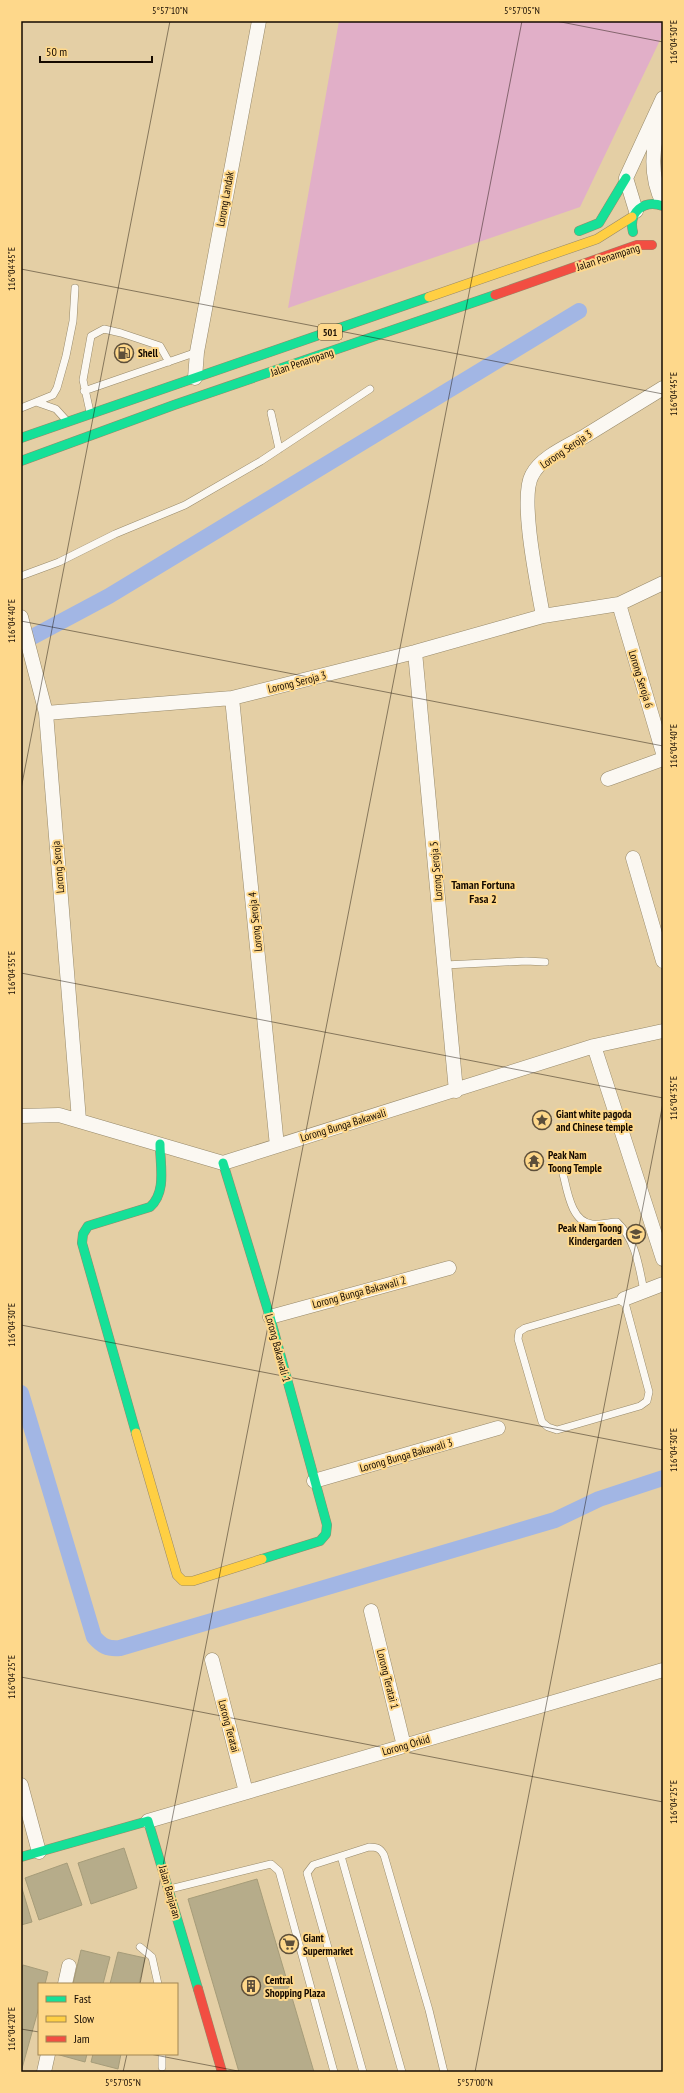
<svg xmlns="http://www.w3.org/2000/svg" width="684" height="2093" viewBox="0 0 684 2093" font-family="'PT Sans Narrow',sans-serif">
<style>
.green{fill:#e1afc8}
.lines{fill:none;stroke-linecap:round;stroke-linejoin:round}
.canal{stroke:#a2b6e4;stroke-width:16}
.building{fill:#b6ac8a;stroke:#a69c79}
.lane-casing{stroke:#97896a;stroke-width:8}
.street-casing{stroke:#97896a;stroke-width:15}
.fast-casing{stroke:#97896a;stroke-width:10}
.slow-casing{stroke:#97896a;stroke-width:10}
.jam-casing{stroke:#97896a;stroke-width:10}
.lane{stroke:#fbf8f2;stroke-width:7}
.street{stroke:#fbf8f2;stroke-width:14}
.fast{stroke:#16e098;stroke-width:9}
.slow{stroke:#ffcf43;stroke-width:9}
.jam{stroke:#f24e42;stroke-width:9}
.ticks{fill:none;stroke:#150a00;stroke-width:1;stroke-opacity:0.45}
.labels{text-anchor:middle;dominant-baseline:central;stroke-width:4;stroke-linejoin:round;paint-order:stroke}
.shield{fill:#fed88b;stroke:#5b482a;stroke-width:1}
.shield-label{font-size:10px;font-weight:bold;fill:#150a00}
.street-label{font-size:11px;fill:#150a00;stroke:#fed88b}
.poi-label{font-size:11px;font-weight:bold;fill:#150a00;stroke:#fed88b;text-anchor:start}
.neighbourhood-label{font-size:12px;font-weight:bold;fill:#150a00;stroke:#fed88b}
.neatline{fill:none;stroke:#150a00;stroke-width:1.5}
.ticks-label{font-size:10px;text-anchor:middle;fill:#150a00}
</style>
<rect width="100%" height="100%" fill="#e4cfa5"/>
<path class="green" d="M339 21H663V34L580 207 288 308Z"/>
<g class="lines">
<path class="canal" d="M21 643 109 596 579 311
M21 1393 94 1637C102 1646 107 1649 120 1648L555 1520 599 1499 663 1478"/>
</g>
<path class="building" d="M124 1848 137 1888 91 1904 78 1863Z
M67 1863 82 1905 39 1920 25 1878Z
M257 1879 314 2072H239L188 1899Z
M21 1885 32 1922 21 1925Z
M81 1950 110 1957 103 1984H73Z
M118 1952 145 1958 139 1984H110Z
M23 1965 48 1972 45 1984H39V2007L21 2072V1972Z
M56 2054H87L85 2062Z
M93 2054H121L118 2069 91 2062Z"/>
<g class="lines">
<defs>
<path id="lane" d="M84 391 197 352
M36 402 56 409 66 420
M21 408 53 395 57 388 66 356 73 321 75 288
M90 412 83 380 91 336 104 329 121 333 160 346 169 362
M271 413 279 449
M21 576 59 562 115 534 185 505 261 461 370 389
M445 965 526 961 545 962
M562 1170C567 1187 570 1222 592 1224 600 1225 609 1222 617 1222 636 1240 639 1267 644 1291
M624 1299 649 1392 647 1401 640 1406 557 1430 548 1427 542 1422 518 1339 519 1332 525 1328Z
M341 1856 402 2072
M170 1889 271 1864 279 1871 334 2072
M140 1947 152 1957 158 1984
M162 2067V2054
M363 2072 307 1873 313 1865 369 1847C377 1847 380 1848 384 1855L429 2010 444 2072"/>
<path id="street" d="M661 117C652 147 649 175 663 203
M636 211 626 178 663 98
M195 378 197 352 259 21
M619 604 663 753
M543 616C538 587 519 498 532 475 541 457 568 446 585 436 611 420 637 404 663 388
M21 617 46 713 79 1120
M415 652 456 1091
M232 698 277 1146
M46 713 232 698 415 652 543 616 619 604 663 583
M608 779 663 759
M633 858 663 961
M594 1046 663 1259
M21 1116 59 1115 223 1163 594 1046 663 1031
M624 1299 663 1284
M270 1317 449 1268
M314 1481 498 1428
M371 1611 404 1746
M212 1660 246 1792
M21 1785 39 1852
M148 1821 663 1670
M65 1984 69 1966
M44 2072 48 2054"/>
<path id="fast" d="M579 231 599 223 626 178
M633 232C628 212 644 199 663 206
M21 438 429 297
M21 461 174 405 495 295
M223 1163 270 1317 327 1525 326 1534 320 1541 262 1559
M136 1433 82 1243 83 1234 88 1226 150 1207C167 1192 160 1165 160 1144
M21 1857 148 1821 198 1989"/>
<path id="slow" d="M429 297 597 239 632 217
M136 1433 177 1575 183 1581H193L262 1559"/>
<path id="jam" d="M495 295 637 245H652
M198 1989 222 2072"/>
</defs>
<use href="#lane" class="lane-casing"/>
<use href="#street" class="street-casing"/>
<use href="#fast" class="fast-casing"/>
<use href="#slow" class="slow-casing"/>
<use href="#jam" class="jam-casing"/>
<use href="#lane" class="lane"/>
<use href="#street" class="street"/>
<use href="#fast" class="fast"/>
<use href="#slow" class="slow"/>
<use href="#jam" class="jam"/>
</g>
<path class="ticks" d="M556 21 663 42M21 269 663 394M21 621 663 746M21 789 170 21M21 973 663 1098M21 1325 663 1450M21 1677 663 1802M140 1984 522 21M21 2029 39 2032M150 2054 243 2072M123 2072 127 2054M475 2072 663 1103"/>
<defs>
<symbol id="fuel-ring" viewBox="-11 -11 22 22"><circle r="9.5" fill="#fed88b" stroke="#5d4f3a" stroke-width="1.5"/><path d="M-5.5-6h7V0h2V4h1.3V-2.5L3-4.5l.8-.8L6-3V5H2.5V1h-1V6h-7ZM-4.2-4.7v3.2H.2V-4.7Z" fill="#5d4f3a"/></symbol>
<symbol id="sight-ring" viewBox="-11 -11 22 22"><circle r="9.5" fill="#fed88b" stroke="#5d4f3a" stroke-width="1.5"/><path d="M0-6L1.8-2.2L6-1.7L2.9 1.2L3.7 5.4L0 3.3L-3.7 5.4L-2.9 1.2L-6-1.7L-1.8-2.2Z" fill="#5d4f3a"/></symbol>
<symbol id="temple-ring" viewBox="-11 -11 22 22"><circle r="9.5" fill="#fed88b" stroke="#5d4f3a" stroke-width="1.5"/><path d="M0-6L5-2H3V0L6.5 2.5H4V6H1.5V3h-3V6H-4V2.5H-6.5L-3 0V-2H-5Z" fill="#5d4f3a"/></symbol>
<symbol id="school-ring" viewBox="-11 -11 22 22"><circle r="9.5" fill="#fed88b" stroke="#5d4f3a" stroke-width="1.5"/><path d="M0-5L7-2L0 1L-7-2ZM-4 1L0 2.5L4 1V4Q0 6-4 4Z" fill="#5d4f3a"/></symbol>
<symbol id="supermarket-ring" viewBox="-11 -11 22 22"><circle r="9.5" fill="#fed88b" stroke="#5d4f3a" stroke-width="1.5"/><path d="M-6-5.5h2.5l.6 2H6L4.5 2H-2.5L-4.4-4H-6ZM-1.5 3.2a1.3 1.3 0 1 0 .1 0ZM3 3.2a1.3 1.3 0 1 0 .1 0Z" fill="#5d4f3a"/></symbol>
<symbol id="building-ring" viewBox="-11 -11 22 22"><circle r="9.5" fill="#fed88b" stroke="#5d4f3a" stroke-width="1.5"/><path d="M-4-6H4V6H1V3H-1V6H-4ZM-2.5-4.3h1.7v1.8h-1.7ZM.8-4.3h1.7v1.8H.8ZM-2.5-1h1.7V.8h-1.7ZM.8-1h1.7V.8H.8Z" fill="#5d4f3a"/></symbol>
</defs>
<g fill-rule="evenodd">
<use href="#fuel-ring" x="113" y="342" width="22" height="22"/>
<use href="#sight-ring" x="531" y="1109" width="22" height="22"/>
<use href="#temple-ring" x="523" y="1150" width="22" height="22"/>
<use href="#school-ring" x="625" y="1223" width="22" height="22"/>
<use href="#supermarket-ring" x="278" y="1933" width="22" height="22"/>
<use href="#building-ring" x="240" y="1975" width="22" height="22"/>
</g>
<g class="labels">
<rect class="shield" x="318" y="324" width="24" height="16" rx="3"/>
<g class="shield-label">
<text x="330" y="332">501</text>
</g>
<g class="street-label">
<text transform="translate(225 199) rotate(-80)">Lorong Landak</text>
<text transform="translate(608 257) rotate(-18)">Jalan Penampang</text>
<text transform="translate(302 362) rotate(-19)">Jalan Penampang</text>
<text transform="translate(566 449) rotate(-34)">Lorong Seroja 3</text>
<text transform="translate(641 679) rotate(73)">Lorong Seroja 6</text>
<text transform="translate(297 682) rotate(-14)">Lorong Seroja 3</text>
<text transform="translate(58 867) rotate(-95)">Lorong Seroja</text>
<text transform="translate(436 871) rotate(-95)">Lorong Seroja 5</text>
<text transform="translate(255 922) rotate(-96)">Lorong Seroja 4</text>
<text transform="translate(343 1125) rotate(-17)">Lorong Bunga Bakawali</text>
<text transform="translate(359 1292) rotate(-15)">Lorong Bunga Bakawali 2</text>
<text transform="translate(278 1348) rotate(75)">Lorong Bakawali 1</text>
<text transform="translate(406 1455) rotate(-16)">Lorong Bunga Bakawali 3</text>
<text transform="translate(388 1679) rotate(76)">Lorong Teratai 1</text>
<text transform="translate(229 1726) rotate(75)">Lorong Teratai</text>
<text transform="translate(406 1745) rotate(-16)">Lorong Orkid</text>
<text transform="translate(170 1892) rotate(74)">Jalan Banjaran</text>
</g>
<g class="poi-label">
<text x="138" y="353">Shell</text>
<text x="556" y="1114">Giant white pagoda<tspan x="556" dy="13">and Chinese temple</tspan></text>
<text x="548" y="1155">Peak Nam<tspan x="548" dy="13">Toong Temple</tspan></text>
<text x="622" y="1228" text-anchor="end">Peak Nam Toong<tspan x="622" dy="13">Kindergarden</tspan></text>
<text x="303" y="1938">Giant<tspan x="303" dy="13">Supermarket</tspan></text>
<text x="265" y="1980">Central<tspan x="265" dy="13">Shopping Plaza</tspan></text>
</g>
<g class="neighbourhood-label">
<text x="483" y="884">Taman Fortuna<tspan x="483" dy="14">Fasa 2</tspan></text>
</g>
</g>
<rect width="684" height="2093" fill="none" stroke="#fed88b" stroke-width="44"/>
<rect x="38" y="1983" width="140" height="72" fill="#fed88b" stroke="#a18653"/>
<rect x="46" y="1996" width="20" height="6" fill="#16e098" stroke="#a18653"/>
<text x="74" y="2003" font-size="12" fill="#150a00">Fast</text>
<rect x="46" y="2016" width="20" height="6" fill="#ffcf43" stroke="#a18653"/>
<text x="74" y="2023" font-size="12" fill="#150a00">Slow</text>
<rect x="46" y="2036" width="20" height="6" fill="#f24e42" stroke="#a18653"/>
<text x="74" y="2043" font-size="12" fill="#150a00">Jam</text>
<path d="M40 56v6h112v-6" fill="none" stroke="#150a00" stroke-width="2"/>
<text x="46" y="56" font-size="12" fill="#150a00" stroke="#fed88b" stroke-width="3" paint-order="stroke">50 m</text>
<rect x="22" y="22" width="640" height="2049" class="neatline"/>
<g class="ticks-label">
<text x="170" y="14">5°57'10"N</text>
<text x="522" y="14">5°57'05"N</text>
<text transform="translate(673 42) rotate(-90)" y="4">116°04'50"E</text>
<text transform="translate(11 269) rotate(-90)" y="4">116°04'45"E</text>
<text transform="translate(673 394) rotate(-90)" y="4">116°04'45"E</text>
<text transform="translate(11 621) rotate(-90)" y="4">116°04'40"E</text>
<text transform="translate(673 746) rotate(-90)" y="4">116°04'40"E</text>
<text transform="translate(11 973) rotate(-90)" y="4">116°04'35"E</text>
<text transform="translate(673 1098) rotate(-90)" y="4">116°04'35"E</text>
<text transform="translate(11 1325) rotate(-90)" y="4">116°04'30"E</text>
<text transform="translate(673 1450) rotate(-90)" y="4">116°04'30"E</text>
<text transform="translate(11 1677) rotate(-90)" y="4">116°04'25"E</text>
<text transform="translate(673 1802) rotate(-90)" y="4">116°04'25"E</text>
<text transform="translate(11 2029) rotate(-90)" y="4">116°04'20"E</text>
<text x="123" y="2086">5°57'05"N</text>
<text x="475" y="2086">5°57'00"N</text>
</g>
</svg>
